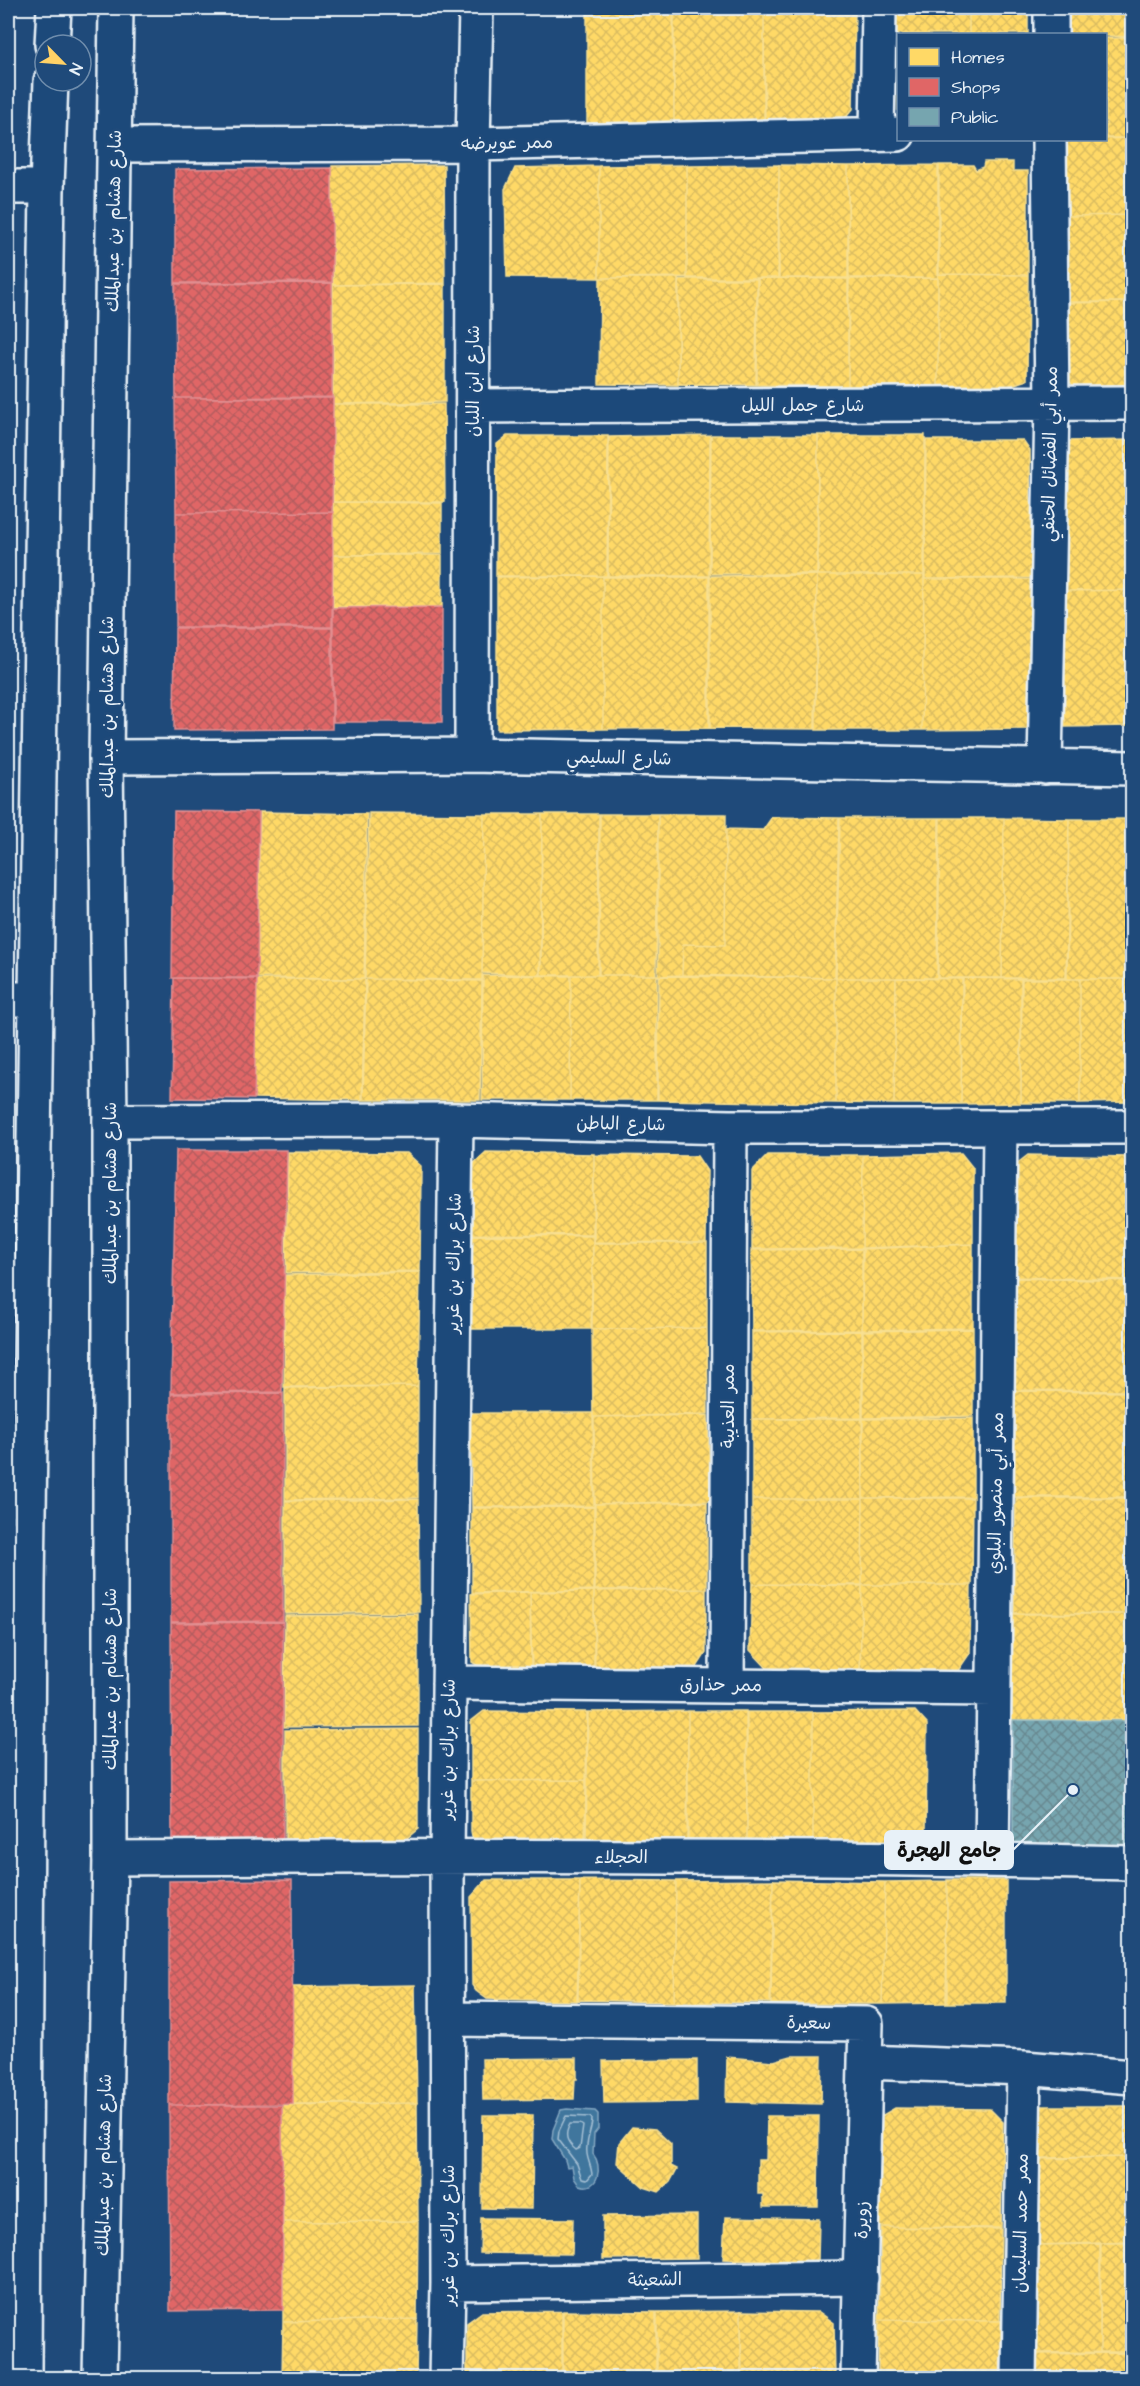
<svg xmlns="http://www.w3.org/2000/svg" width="1140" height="2386" viewBox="0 0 1140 2386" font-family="'Architects Daughter','Playpen Sans Arabic',sans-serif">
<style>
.water{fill:#41769d;stroke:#84a7c1;stroke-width:1.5}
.homes{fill:url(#homes-cross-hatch);stroke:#f8e092;stroke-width:1.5}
.shops{fill:url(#shops-cross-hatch);stroke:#e29092;stroke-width:1.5}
.public{fill:url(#public-cross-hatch);stroke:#98bcc5;stroke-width:1.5}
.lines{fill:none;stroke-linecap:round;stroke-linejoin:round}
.shore{stroke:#a5c0d4;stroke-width:1.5}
.street-casing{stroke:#e8f1f8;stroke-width:38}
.secondary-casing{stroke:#e8f1f8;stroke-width:38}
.street{stroke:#1f4a7a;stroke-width:33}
.secondary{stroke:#1f4a7a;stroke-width:33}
.labels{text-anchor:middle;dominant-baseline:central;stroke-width:6;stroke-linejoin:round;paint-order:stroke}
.street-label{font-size:18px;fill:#e8f1f8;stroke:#1f4a7a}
.leader{fill:none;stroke:#e8f1f8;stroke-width:2}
.callout-dot{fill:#e8f1f8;stroke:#1f4a7a;stroke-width:2}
.callout{fill:#e8f1f8;stroke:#e8f1f8;stroke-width:2}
.callout-label{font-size:20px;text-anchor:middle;font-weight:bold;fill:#111}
</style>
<defs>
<pattern id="homes-cross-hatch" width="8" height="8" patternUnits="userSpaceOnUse" patternTransform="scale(1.5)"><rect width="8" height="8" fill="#ffd966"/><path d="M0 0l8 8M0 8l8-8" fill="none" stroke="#dabc60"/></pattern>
<pattern id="shops-cross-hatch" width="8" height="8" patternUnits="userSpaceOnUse" patternTransform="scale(1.5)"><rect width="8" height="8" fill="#e06666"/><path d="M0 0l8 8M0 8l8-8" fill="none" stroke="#b25d5e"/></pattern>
<pattern id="public-cross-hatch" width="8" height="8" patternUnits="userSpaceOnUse" patternTransform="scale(1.5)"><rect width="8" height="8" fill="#76a5af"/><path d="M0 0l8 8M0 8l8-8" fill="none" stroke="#688991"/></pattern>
</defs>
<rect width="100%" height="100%" fill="#1f4a7a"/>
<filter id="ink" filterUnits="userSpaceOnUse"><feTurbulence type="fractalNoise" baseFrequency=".0167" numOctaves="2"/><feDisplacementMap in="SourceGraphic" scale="12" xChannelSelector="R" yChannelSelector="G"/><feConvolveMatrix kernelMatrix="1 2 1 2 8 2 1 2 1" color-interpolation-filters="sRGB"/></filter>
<g filter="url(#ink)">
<path class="water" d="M567 2109 595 2111 598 2114V2129L594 2134 593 2154C603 2166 599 2192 579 2185L574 2178 572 2166 567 2167 565 2160 552 2139 553 2130 561 2110Z"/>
<path class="homes" d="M500 8H586V11H500Z
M586 8H673V10L586 11Z
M674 8H764V11H674Z
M764 8H854V11L764 12Z
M896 8H968V11L896 10Z
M969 8H1029V10H969Z
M1066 8H1132V37L1066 34Z
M896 10 969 11V34H898V111Z
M1028 10V34H969V11Z
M587 11H673L674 122 587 123Z
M674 11H764V123H674Z
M855 11 853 109 841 123 765 126 764 12Z
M1106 38H1132V138H1106Z
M1132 138V215L1066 216V140Z
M984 162H1013V171H1028V275L939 274V165H973L976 170 983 167Z
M444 165 445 283 333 285 332 166Z
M687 165V277L599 278V166Z
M779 165 848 166V278H779Z
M779 165 778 278H687V166Z
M938 165V278H849L848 166Z
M599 166V278L507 277 505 189 515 168Z
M1132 215V302H1065L1066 216Z
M938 274 1028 275 1027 380 1008 386 938 385Z
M600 278H678V385L599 384Z
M758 278 848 279V386L757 385Z
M938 278V386H848L849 279Z
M679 279H757L756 385 678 384Z
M445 284V402L333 404V285Z
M1132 302V386L1075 387 1064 376 1065 303Z
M333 404H444L445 502H333Z
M710 435 709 576H608L609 437Z
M711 435H818L817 574H710Z
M818 435H925L924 575H818Z
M507 436H608L607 576H496L497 444Z
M926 440H1023L1030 450 1031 578 925 579Z
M1132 440V590L1064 591V441Z
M333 502 442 503V554L333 555Z
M333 555H442V607H333Z
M817 575 815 729 710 728V576Z
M817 575H924L922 730H816Z
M603 576V729L497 730V577Z
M603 577H709V728L603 729Z
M924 579H1031L1030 729 922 730Z
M1132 590V726L1065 727 1064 591Z
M260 812 367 814 364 979 257 978Z
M369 813 484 814 482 980 365 979Z
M484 814H542L540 975 482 973Z
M542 814H599L598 975H541Z
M600 814H658L656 975H599Z
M658 814H726L725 945 683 944 682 975 658 976Z
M772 817 839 818 835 978 682 975 683 944 725 945 726 829 763 830Z
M840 818H939L937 978H836Z
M940 818H1004L1002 978H938Z
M1004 818 1069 819 1066 978H1002Z
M1069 819H1130L1132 822V979H1067Z
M483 975 571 976 570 1100H482Z
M571 975H657V1100H570Z
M659 976 836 978V1103L658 1100Z
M836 978H896L894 1104 836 1103Z
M896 978 962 979 961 1104H894Z
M963 978 1021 979V1103L961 1104Z
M257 979H365L362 1100 254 1098Z
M366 979 482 981 480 1100H363Z
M1022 979H1080V1103H1021Z
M1080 979H1132V1101L1130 1102 1080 1103Z
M288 1152 407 1153 421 1166 420 1271 286 1273Z
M486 1152 594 1154 593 1235 471 1234 472 1165Z
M961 1153 973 1168V1244L862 1248 863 1155Z
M594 1155 697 1156 707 1171 706 1243 594 1242Z
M768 1155H863L862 1248 752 1249V1171Z
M1028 1155 1129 1157 1132 1160V1280L1015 1277V1165Z
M470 1235 593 1236 591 1329H469Z
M593 1243H707V1328L592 1329Z
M973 1244V1328L862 1330 863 1249Z
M862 1249V1330L752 1331 751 1250Z
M420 1272 418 1386 284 1387 285 1275Z
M1015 1278 1132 1281V1391L1015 1390Z
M707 1328 708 1414 593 1417 592 1329Z
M973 1329V1416L863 1418V1331Z
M862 1331V1418L752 1419V1332Z
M418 1386V1498L285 1500V1388Z
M1015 1391 1132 1392V1497H1015Z
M471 1413H593L594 1506 472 1507Z
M708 1415 710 1501 595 1504 594 1417Z
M973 1418V1497L863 1498V1419Z
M752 1419H862L863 1499H752Z
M863 1498H973L972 1585H862Z
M1016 1498H1132V1614L1014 1613Z
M418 1499 419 1612 285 1614V1501Z
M752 1499H863L862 1585 752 1584Z
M707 1502V1589L595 1590V1504Z
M594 1507V1590L472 1593V1508Z
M752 1584 862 1586 860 1670 767 1668 750 1650Z
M862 1585H971L970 1653 955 1675 860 1673Z
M706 1589V1653L695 1670H595L594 1591Z
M594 1591V1668L532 1669 530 1592Z
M530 1592 531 1669 486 1670 472 1662 471 1594Z
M418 1614V1726L284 1727 285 1616Z
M1013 1614H1132V1720H1012Z
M484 1711 587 1712 586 1780 471 1781V1721Z
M688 1711 687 1845 586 1846 588 1712Z
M688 1711H746L747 1844 688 1845Z
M915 1711 927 1724 926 1837 915 1846H813V1712Z
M747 1712H813V1843L747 1844Z
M418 1729V1829L401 1843 285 1844V1730Z
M586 1780 585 1846 483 1845 472 1837 471 1832V1781Z
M486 1880H580L577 2001 487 1999 476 1991 472 1985 471 1897Z
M580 1880 676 1881 674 2002 578 2000Z
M773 1880 770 2003 674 2002 676 1881Z
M773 1880 885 1882 882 2004H771Z
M947 1880H1006V2003H947Z
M947 1881 946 2003 882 2004 885 1882Z
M415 1985 417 2103 293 2104 292 1987Z
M791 2056H822L821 2104 726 2102 727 2057 774 2061Z
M577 2058V2079H575L574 2099 483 2100 482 2059Z
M697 2060V2102L604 2103 603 2061Z
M417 2103 418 2221 283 2222 282 2105Z
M1034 2106H1132V2157L1034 2158Z
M895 2108 990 2109 1003 2122 1001 2228 877 2227 878 2118Z
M483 2115H533L532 2209 482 2208Z
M767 2116H819L818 2207H763V2194H758V2160H766Z
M632 2127 655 2129 671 2144V2166L677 2169 670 2182 659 2192 644 2187 617 2163 619 2143Z
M1132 2157V2242L1035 2245 1034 2159Z
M697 2215V2258L603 2259V2216Z
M725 2217 819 2219 818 2261 723 2259Z
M481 2218 573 2219 572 2254 480 2253Z
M418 2221 417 2319 283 2322V2222Z
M881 2227 1001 2229 1000 2321 879 2320Z
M1101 2243H1132V2352H1100Z
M1100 2244V2352L1034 2353 1036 2245Z
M562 2311V2378H467V2323L482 2312Z
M563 2311 656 2312V2378H563Z
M741 2311 819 2312 834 2323 835 2378H742Z
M741 2311V2378H657V2312Z
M417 2319 416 2378H282L283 2322Z
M879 2320 1001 2321 1000 2378H878Z
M1132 2353V2378H1035V2354Z"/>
<path class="shops" d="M332 168V282L175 283V169Z
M332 283V397L176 398 175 284Z
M175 398H333L332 512 176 513Z
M333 512 332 627H176V513Z
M442 607V722H333V608Z
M175 628H332V729L174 730Z
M174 811 259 812 257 978H172Z
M174 978 257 979 254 1099 172 1098Z
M176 1150H287L282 1392 171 1393Z
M283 1393V1621L171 1622V1394Z
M283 1622V1850L172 1851 171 1623Z
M292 1880 293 2104 169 2105V1881Z
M169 2105H282L283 2310 170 2311Z"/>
<path class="public" d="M1013 1720 1132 1721V1860L1013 1859Z"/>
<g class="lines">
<path class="shore" d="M566 2116 590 2117 592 2119C592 2131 585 2141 587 2154 588 2161 591 2166 592 2174L587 2180 582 2179 577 2164 558 2139 559 2131Z
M580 2124 583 2126 580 2148 576 2150C566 2142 564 2135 570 2124Z"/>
<defs>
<path id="street" d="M1051 34V8
M877 134 879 8
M115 145 473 144 898 134
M8 187H47
M473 406 1132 403
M472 755 473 144 476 8
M106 757 472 755 1132 768
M1045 767 1052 404 1049 140
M8 999H36
M110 1121 456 1120 730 1127H1132
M449 1683 993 1689
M727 1685 730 1127
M110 1858C450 1856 792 1855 1132 1863
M992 1860 1000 1127
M448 2019 866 2024 865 2062 1024 2068 1132 2077
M448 2283 861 2278
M446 2378 448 2283 447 1856 456 1120
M858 2378 865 2062
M1019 2378 1024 2068"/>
<path id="secondary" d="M52 45 54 8
M24 2378 28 1587 47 187 51 81
M100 2378 110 1858V1121L106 757 116 8"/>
</defs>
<use href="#street" class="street-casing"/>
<use href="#secondary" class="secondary-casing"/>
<use href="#street" class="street"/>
<use href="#secondary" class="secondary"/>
</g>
</g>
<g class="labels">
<g class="street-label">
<text transform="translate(507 143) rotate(-1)">ممر عويرضه</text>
<text transform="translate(114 221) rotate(-89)">شارع هشام بن عبدالملك</text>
<text transform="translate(473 381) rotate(-90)">شارع ابن اللبان</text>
<text x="803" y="405">شارع جمل الليل</text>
<text transform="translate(1050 454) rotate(-89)">ممر أبي الفضائل الحنفي</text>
<text transform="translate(107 707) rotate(-90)">شارع هشام بن عبدالملك</text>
<text transform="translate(619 758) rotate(1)">شارع السليمي</text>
<text transform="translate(621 1124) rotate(1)">شارع الباطن</text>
<text transform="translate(110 1193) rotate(-90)">شارع هشام بن عبدالملك</text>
<text transform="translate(454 1263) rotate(-89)">شارع براك بن غرير</text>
<text transform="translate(728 1406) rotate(-90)">ممر العذيبة</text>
<text transform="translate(996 1493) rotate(-89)">ممر أبي منصور البلوي</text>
<text transform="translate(110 1679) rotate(-90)">شارع هشام بن عبدالملك</text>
<text transform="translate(721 1685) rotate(1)">ممر حذارق</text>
<text transform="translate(448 1749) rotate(-89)">شارع براك بن غرير</text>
<text x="621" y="1857">الحجلاء</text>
<text transform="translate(809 2023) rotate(1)">سعيرة</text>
<text transform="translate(104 2165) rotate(-89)">شارع هشام بن عبدالملك</text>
<text transform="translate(862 2220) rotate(-89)">زويرة</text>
<text transform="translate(1021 2223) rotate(-89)">ممر حمد السليمان</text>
<text transform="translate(448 2235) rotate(-90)">شارع براك بن غرير</text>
<text transform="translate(655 2280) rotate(-1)">الشعيثة</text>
</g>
</g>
<path class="leader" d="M1073 1790L1013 1850"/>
<circle class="callout-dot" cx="1073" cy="1790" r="6"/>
<rect class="callout" x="885" y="1831" width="128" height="38" rx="6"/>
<g class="callout-label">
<text x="949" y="1857">جامع الهجرة</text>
</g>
<rect width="1140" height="2386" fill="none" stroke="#1f4a7a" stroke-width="30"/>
<rect x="15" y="15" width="1110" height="2356" fill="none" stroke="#e8f1f8" stroke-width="2" filter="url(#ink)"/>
<rect x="897" y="33" width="210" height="108" fill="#1f4a7a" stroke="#6f8dac" stroke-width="1.5"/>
<rect x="909" y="48" width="30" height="18" fill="#ffd966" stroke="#6f8dac" stroke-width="1.5"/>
<text x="951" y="63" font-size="18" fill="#e8f1f8">Homes</text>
<rect x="909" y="78" width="30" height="18" fill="#e06666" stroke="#6f8dac" stroke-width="1.5"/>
<text x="951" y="93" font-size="18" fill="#e8f1f8">Shops</text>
<rect x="909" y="108" width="30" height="18" fill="#76a5af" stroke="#6f8dac" stroke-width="1.5"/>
<text x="951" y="123" font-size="18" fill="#e8f1f8">Public</text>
<g transform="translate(63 63) rotate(115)"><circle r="28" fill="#1f4a7a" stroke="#6f8dac" stroke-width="1.5"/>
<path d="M0-4.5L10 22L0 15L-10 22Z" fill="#ffd166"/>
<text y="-9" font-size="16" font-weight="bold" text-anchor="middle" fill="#e8f1f8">N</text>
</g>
</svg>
